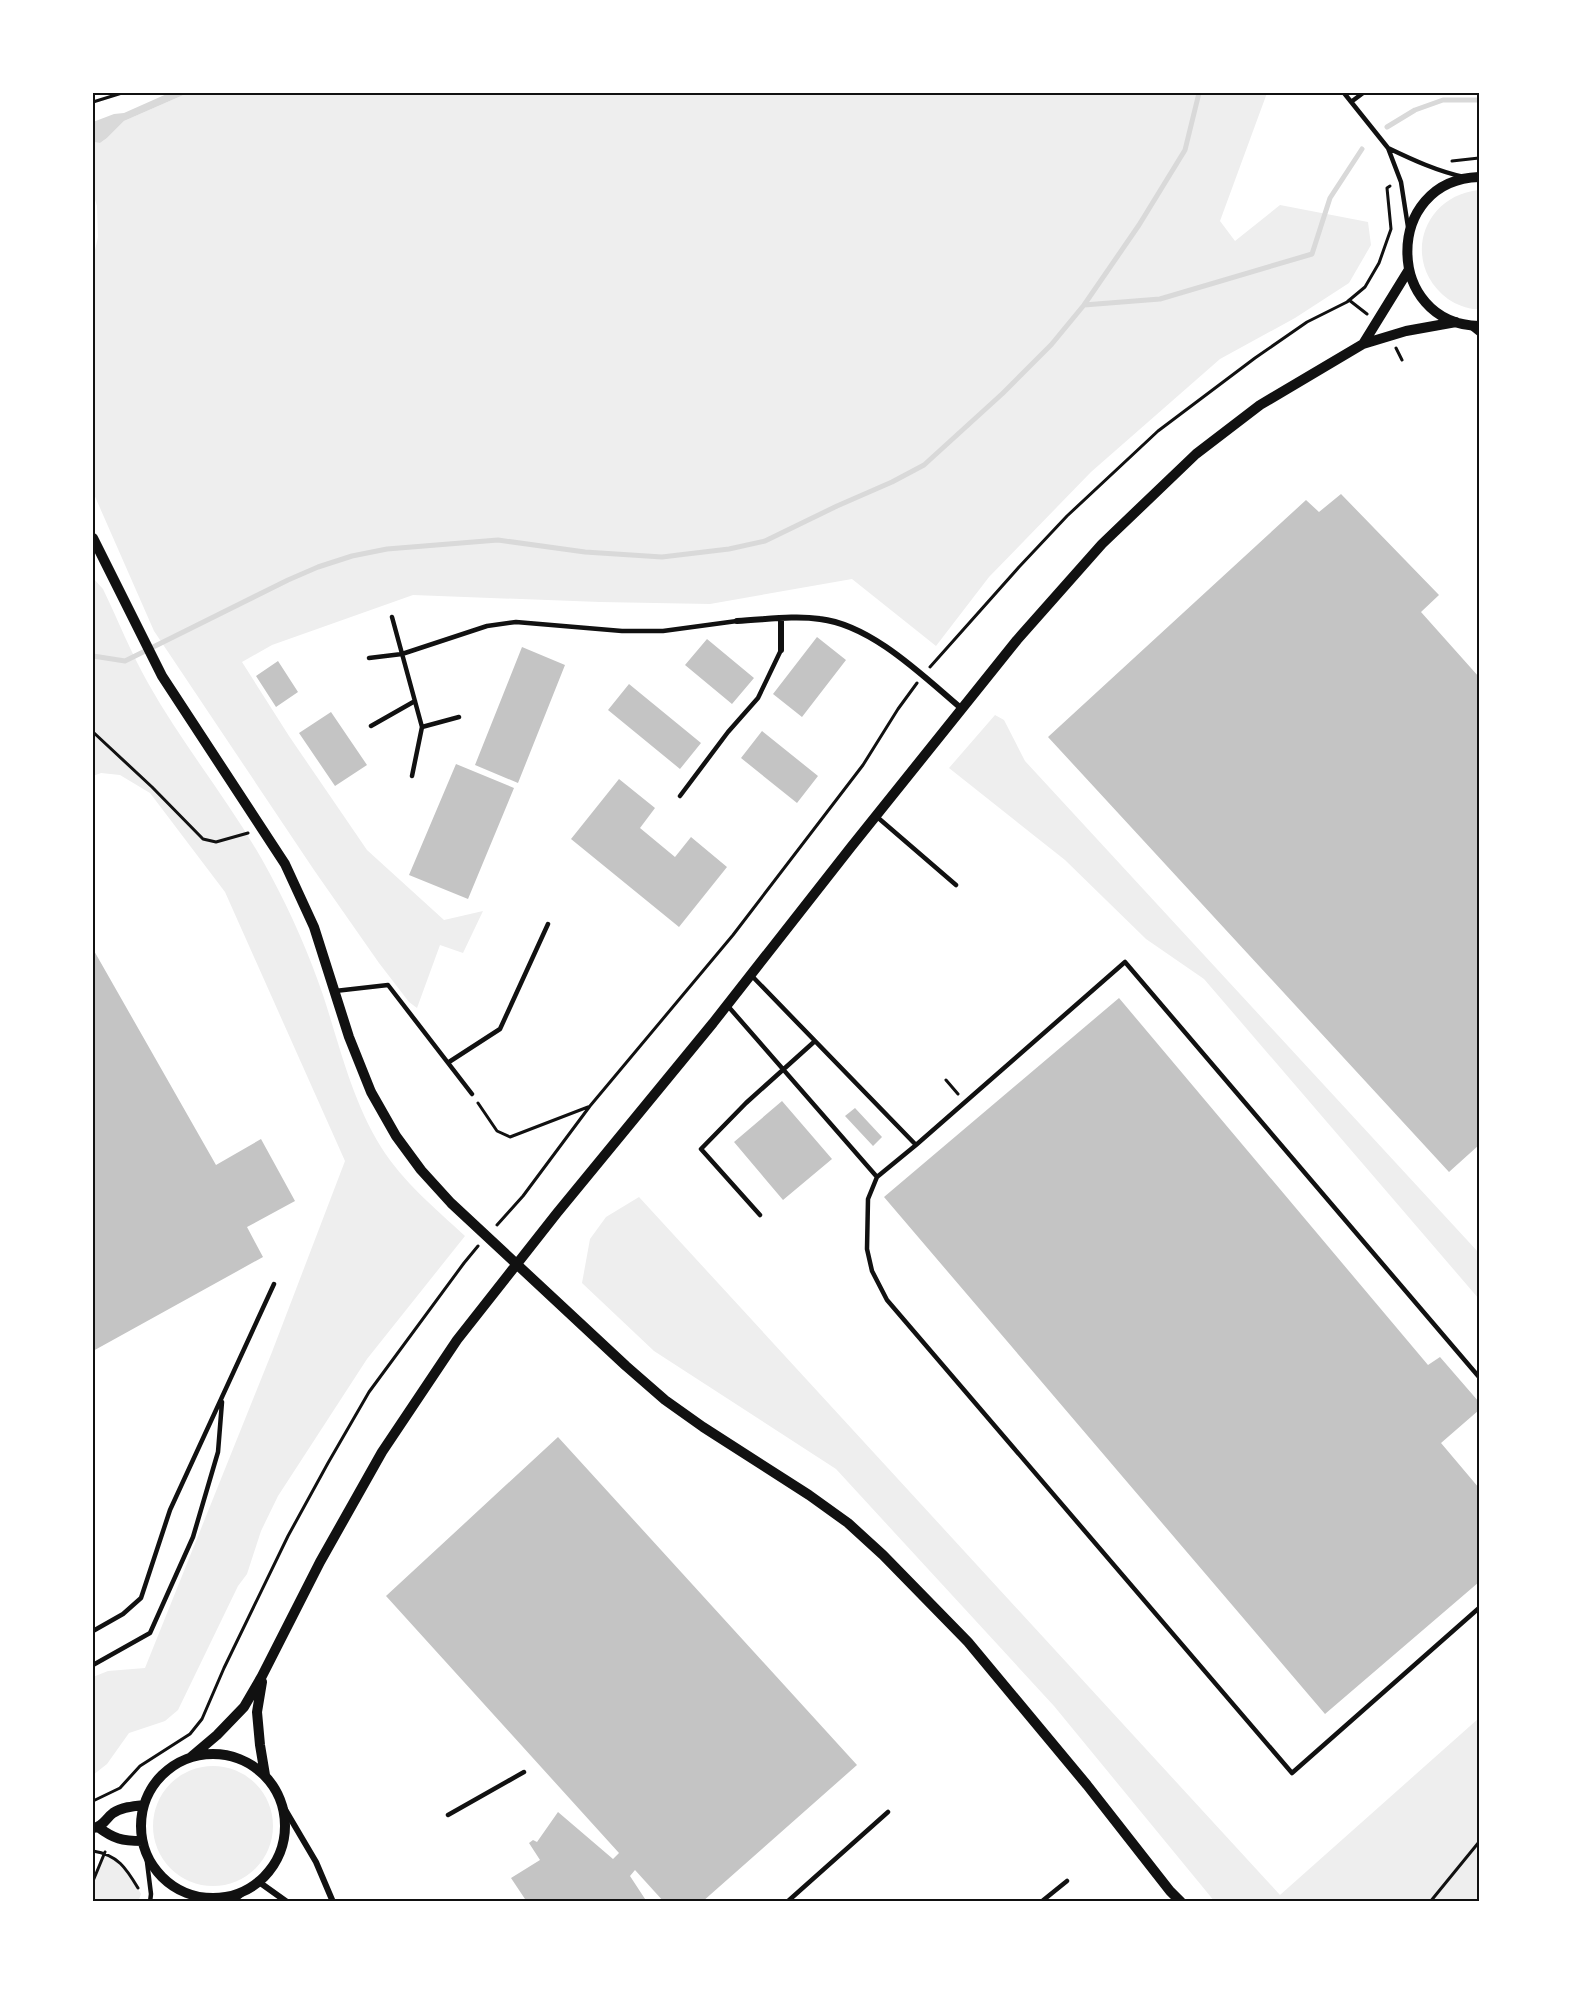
<svg xmlns="http://www.w3.org/2000/svg" width="1572" height="1995" viewBox="0 0 1572 1995" font-family="Signika,sans-serif">
<style>
.green{fill:#eee}
.water{fill:#d9d9d9}
.lines{fill:none;stroke-linecap:round;stroke-linejoin:round}
.stream{stroke:#d9d9d9;stroke-width:5}
.building{fill:#c4c4c4}
.path{stroke:#111;stroke-width:3}
.service{stroke:#111;stroke-width:4.5}
.minor{stroke:#111;stroke-width:6}
.tertiary{stroke:#111;stroke-width:10}
.neatline{fill:none;stroke:#111;stroke-width:2}
</style>
<rect width="100%" height="100%" fill="#fff"/>
<path class="green" d="M188 93H1267L1220 221 1235 241 1280 205 1368 222 1371 245 1349 283 1295 318 1220 359 1091 472 989 577 936 646 852 579 710 604 600 602 413 595 272 645 242 662 289 736 367 850 444 920 483 911 463 953 440 945 417 1008 409 1002 379 963 314 870 154 631 93 492V259L98 237 97 206 93 193V142L100 143 107 138 124 121Z
M1479 190V309C1469 310 1457 305 1448 299 1401 264 1421 196 1479 190Z
M93 578 103 589C118 620 131 653 148 683 185 749 235 808 270 874 291 913 309 954 323 995 340 1047 352 1100 381 1147 403 1182 435 1208 465 1236L367 1359 278 1496 261 1531 247 1574 238 1586 178 1710 165 1721 129 1733 107 1764 93 1775V1677L108 1671 145 1668 272 1352 345 1161 225 892 150 793 120 775 101 773 93 776Z
M995 715 1004 720 1025 761 1479 1253V1299L1204 979 1146 939 1065 860 949 768Z
M639 1197 1280 1895 1479 1718V1902H1215L1054 1706 836 1469 654 1351 582 1283 590 1239 606 1217Z
M153 1826a60 60 0 1 1 120 0a60 60 0 1 1-120 0Z
M104 1853 126 1867 141 1894 138 1902H93V1881Z"/>
<path class="water" d="M169 93H188L124 121 107 138 100 143 93 142V122L114 114 124 113Z"/>
<g class="lines">
<path class="stream" d="M1387 127 1415 110 1443 100H1479
M1084 305 1160 299 1312 254 1330 198 1362 149
M93 656 125 661 288 580 318 567 352 556 387 549 498 540 585 552 662 557 729 549 765 541 837 506 892 482 924 465 1002 394 1051 345 1084 305 1139 225 1185 150 1199 93"/>
</g>
<path class="building" d="M1341 494 1439 595 1421 612 1479 677V1145L1449 1172 1048 737 1306 500 1319 512Z
M817 637 846 660 802 717 773 694Z
M707 639 754 678 732 704 685 665Z
M522 647 565 665 518 783 475 765Z
M278 661 298 692 276 707 256 676Z
M629 684 701 743 680 769 608 710Z
M331 712 367 765 335 786 299 733Z
M762 731 818 776 797 803 741 758Z
M456 764 514 788 468 899 409 875Z
M619 779 655 808 640 828 675 857 691 837 727 867 679 927 571 839Z
M93 949 216 1165 261 1139 295 1201 247 1227 263 1257 93 1351Z
M1119 998 1428 1365 1440 1357 1479 1402V1410L1441 1443 1479 1488V1582L1325 1714 884 1197Z
M782 1101 832 1159 783 1200 734 1142Z
M855 1108 882 1137 873 1146 845 1116Z
M558 1437 857 1765 702 1902H664L635 1870 630 1876 647 1902H527L511 1878 540 1860 529 1843 533 1840 537 1842 558 1812 613 1859 619 1853 386 1596Z"/>
<g class="lines">
<path class="path" d="M93 102 122 93
M1452 161 1479 158
M1349 300 1367 314
M1396 348 1402 360
M930 667 1019 567 1067 516 1158 431 1255 358 1307 322 1347 302 1365 287 1379 263 1391 229 1387 188 1390 186
M93 732 152 787 203 839 216 842 248 833
M946 1080 958 1094
M478 1103 497 1131 510 1137 588 1107
M497 1225 523 1196 590 1106 733 935 863 765 898 709 917 683
M93 1801 120 1788 140 1766 190 1734 202 1719 224 1668 288 1536 328 1463 369 1392 464 1263 478 1246
M93 1851C118 1855 126 1868 138 1888
M93 1881 105 1852
M1430 1902 1479 1842"/>
<path class="service" d="M1344 93 1388 148 1401 182 1408 227
M1351 102 1363 93
M1388 148C1413 160 1437 171 1464 177
M1469 326 1479 334
M392 617 422 727 412 776
M369 658 402 654 487 626 516 622 622 631H663L737 621
M371 726 415 701
M422 727 459 717
M680 796 728 732 758 698 781 650
M876 816 956 885
M751 975 916 1145
M335 991 388 985 472 1094
M727 1005 877 1177
M449 1062 500 1029 548 924
M760 1215 701 1149 746 1103 815 1041
M1479 1377 1125 962 916 1145 877 1177 868 1199 867 1249 872 1271 887 1300 1292 1773 1479 1608
M93 1631 123 1614 141 1598 170 1510 274 1284
M93 1665 150 1633 193 1537 218 1452 222 1402
M448 1815 524 1772
M146 1854 151 1894 150 1902
M233 1902 249 1889
M787 1902 888 1812
M1041 1902 1067 1881"/>
<path class="minor" d="M781 619V650
M737 621C764 620 793 615 820 619 872 625 924 677 962 709
M283 1806 316 1862 333 1902
M259 1882 287 1902"/>
<path class="tertiary" d="M1479 177C1383 180 1384 324 1479 326
M1363 344 1408 271
M93 538 162 676 285 864 314 927 349 1037 371 1092 396 1136 421 1170 451 1203 626 1366 665 1400 703 1427 809 1495 848 1523 883 1555 968 1642 1087 1785 1170 1891 1181 1902
M262 1682 257 1712 260 1745 265 1775
M141 1826a72 72 0 1 1 144 0a72 72 0 1 1-144 0Z
M191 1757 217 1735 244 1707 262 1676 320 1562 382 1452 457 1340 557 1213 713 1023 851 847 1017 640 1102 544 1196 454 1260 405 1363 344 1406 331 1456 322
M98 1827C114 1839 122 1841 142 1841
M93 1828C103 1827 106 1818 113 1813 122 1807 134 1806 144 1805"/>
</g>
<rect width="1572" height="1995" fill="none" stroke="#ffffff" stroke-width="189"/>
<rect x="94" y="94" width="1384" height="1806" class="neatline"/>
</svg>
